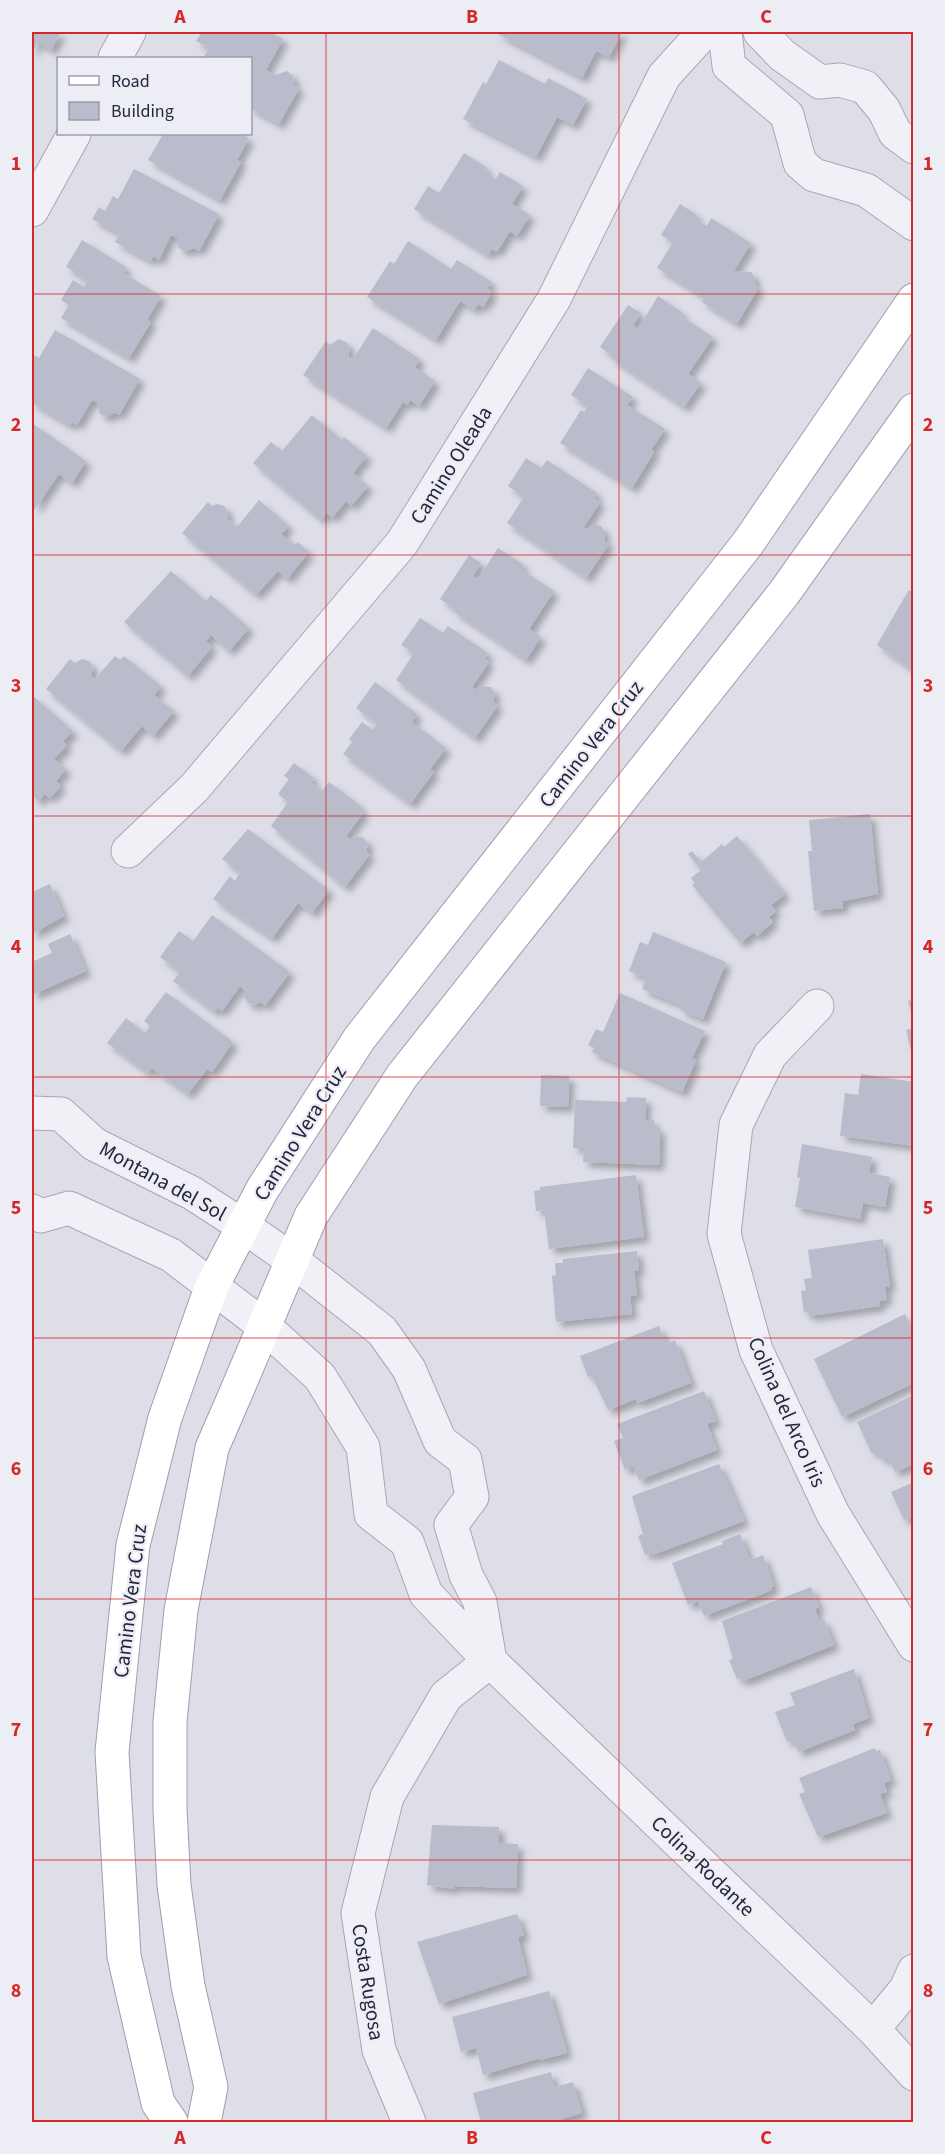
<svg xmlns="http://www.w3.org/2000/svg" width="945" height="2154" viewBox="0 0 945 2154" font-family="'Source Sans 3',sans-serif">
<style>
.building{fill:#babbcb;filter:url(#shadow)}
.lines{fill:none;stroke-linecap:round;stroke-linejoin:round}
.minor-casing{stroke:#a6a7b5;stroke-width:35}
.major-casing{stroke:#9c9eb4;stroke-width:35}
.minor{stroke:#f0f0f6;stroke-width:33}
.major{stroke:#fff;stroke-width:33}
.grid{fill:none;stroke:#d62828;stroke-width:1.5;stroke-opacity:0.55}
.labels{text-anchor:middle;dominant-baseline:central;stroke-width:4.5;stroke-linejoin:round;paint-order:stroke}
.street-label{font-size:21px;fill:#26273f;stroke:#ededf5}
.neatline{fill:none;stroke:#d62828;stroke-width:2}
.grid-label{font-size:20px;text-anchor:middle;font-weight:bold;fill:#d62828}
</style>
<defs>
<filter id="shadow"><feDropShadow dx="5.5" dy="5.5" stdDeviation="3" flood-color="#0004"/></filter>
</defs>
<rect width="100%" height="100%" fill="#dddee8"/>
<path class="building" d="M32 32H61L51 50 38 42 32 53Z
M202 32H270L283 39 266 70 276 75 287 71 293 76 294 85 299 88 279 124 250 108V58H203L209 48 196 41Z
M494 32H622L609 57 596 51 582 78Z
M499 60 545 84 548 78 587 99 573 125 557 117 536 157 463 119 483 82 486 84Z
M163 134H241L249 138 237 160 241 162 220 200 148 160Z
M464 153 487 168 485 172 496 179 500 172 523 186 512 204 530 215 517 236 510 231 497 252 492 249 488 255 414 209 428 186 439 193Z
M134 169 219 214 199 251 195 248 184 251 178 247 177 238 171 235 159 260 153 256 151 261 115 242 120 234 92 219 99 207 105 211 113 196 118 199Z
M680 204 697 215 695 219 707 226 711 218 751 243 734 271 751 272 755 278 754 284 759 287 737 324 702 302 705 297 657 268 673 242 661 235Z
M82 240 126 267 123 273 161 296 147 320 151 322 129 358 61 318 69 305 61 300 73 280 84 287 88 280 66 267Z
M408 241 451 269 457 260 492 282 487 288 492 292 483 307 478 304 474 310 460 301 436 340 367 297 390 261 394 264Z
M658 296 683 313 681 316 713 337 688 374 701 383 684 407 611 358 613 356 600 347 628 305 641 313 633 325 638 329Z
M373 328 420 359 415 367 435 381 419 406 410 400 407 405 403 402 386 428 303 375 326 341 330 345 339 339 346 342 350 348 348 356 353 359Z
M55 330 140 379 119 415 115 412 107 417 100 414 97 402 92 400 77 425 72 422 70 425 32 403V354L39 358Z
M588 368 633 397 627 405 665 429 651 450 654 452 632 488 560 443 581 410 584 412 588 406 571 395Z
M312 415 342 440 344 437 367 456 353 473 368 486 351 506 346 501 332 518 327 513 321 520 253 463 271 442 282 451Z
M32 423 86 461 72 483 59 474 34 510Z
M526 458 541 468 547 460 597 493 594 498 600 502 584 527 586 529 595 524 601 526 605 533 604 541 609 544 586 578 507 523 524 497 508 486Z
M259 500 289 526 281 534 295 545 298 542 309 552 287 579 278 571 256 595 182 533 208 502 212 506 217 504 224 506 228 512 227 519 237 527Z
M498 548 524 565 521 569 554 591 529 629 541 637 526 660 453 611 455 609 440 599 469 555 481 563 473 576 478 579Z
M171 571 206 601 211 595 249 628 229 651 211 635 206 641 212 647 188 676 124 622Z
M914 590V671L877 645 908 591Z
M420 618 443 633 448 626 488 653 484 658 489 662 472 687 476 690 481 686 491 687 495 694 493 702 498 705 475 738 396 680 414 653 401 645Z
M115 656 120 660 124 656 161 686 154 695 174 711 153 736 142 726 121 751 46 689 70 659 75 663 82 659 89 661 93 667 91 676 95 679Z
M375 682 417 714 412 722 446 748 430 769 434 772 410 804 343 754 352 742 349 739 362 722 373 730 377 723 356 708Z
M32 695 73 731 63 741 67 745 54 759 66 769 56 781 61 786 50 798 45 794 38 801 32 795Z
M294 763 314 778 311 782 322 791 329 782 361 806 359 809 364 812 346 836 350 839 357 836 364 838 368 844 366 852 370 854 345 887 271 826 288 802 278 794 289 779 284 776Z
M870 814 878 894 843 901V908L814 911 808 851H812L809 820Z
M248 829 329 890 312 913 298 903 272 938 213 899 230 876 235 881 240 872 222 859Z
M737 836 785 894 771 905 776 911 769 917 773 922 757 936 754 932 740 943 692 885 695 883 691 878 701 870 688 854 692 851 701 862 722 844 724 847Z
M50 884 64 916 32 934V892Z
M212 915 290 972 265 1006 261 1002 254 1005 248 1003 244 997V990L240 986 222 1011 217 1008 215 1012 173 981 180 972 160 957 179 931 193 941Z
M653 932 726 962 703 1019 680 1010 681 1005 642 989 646 978 629 971 640 942 648 945Z
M70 934 86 971 32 995V962L52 953 48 944Z
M166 992 233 1042 212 1072 207 1069 188 1094 152 1068 148 1073 107 1043 126 1018 145 1033 150 1026 144 1021Z
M620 993 705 1031 692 1058 696 1060 682 1092 592 1052 594 1048 588 1045 596 1029 603 1032Z
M914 999V1019H913L908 1001Z
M914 1028V1059H913L906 1030Z
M861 1074 914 1082V1146L840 1136 845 1093 858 1095Z
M541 1075 569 1076 568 1107 540 1106Z
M627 1097 646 1098 645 1120H654V1128H660L659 1165 583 1162 584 1148H573L575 1100 626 1102Z
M802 1144 872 1157 869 1173 890 1177 885 1207 863 1203 860 1219 795 1207 800 1178 797 1177Z
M636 1175 644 1237 549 1249 544 1210 536 1211 534 1191 540 1190V1187Z
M883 1239 890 1287H885L887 1300 880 1301V1306L809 1316 808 1312 804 1313 801 1291 806 1290 804 1279 812 1278 808 1250Z
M637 1251 639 1270 634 1271 637 1295 630 1296 632 1314 556 1322 552 1276 556 1275 555 1263H563V1259Z
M905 1314 914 1331V1383L842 1417 814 1359Z
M659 1326 666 1344 675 1340 691 1383 637 1403 636 1399 608 1410 592 1376 588 1377 580 1356Z
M704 1391 716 1421 707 1424 717 1450 639 1480 633 1466 625 1470 614 1441 623 1438 617 1424Z
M914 1395V1464L895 1472 888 1458 882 1460 877 1451 872 1454 857 1422Z
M719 1464 744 1521 652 1555 651 1552 645 1555 638 1536 643 1534 632 1496Z
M914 1482V1521L912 1517 904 1520 891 1492Z
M740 1534 750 1560 763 1555 774 1586 771 1587 772 1590 704 1616 698 1601 688 1605 672 1563 723 1544 722 1541Z
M811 1587 819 1607 815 1609 819 1621 824 1619 834 1645 743 1681 741 1678 737 1679 729 1660 733 1659 722 1621Z
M854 1669 869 1718 853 1724 855 1730 798 1752 793 1739 787 1742 775 1712 795 1705 790 1693Z
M875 1748 876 1751 880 1750 891 1780 884 1783 887 1792 880 1794 887 1813 818 1837 799 1794 805 1792 799 1778Z
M432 1825 499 1827V1843L518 1844 516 1888 455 1886 454 1889 427 1885Z
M517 1914 524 1935 518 1937 527 1975 439 2004 417 1942Z
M549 1991 567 2053 540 2060V2058L483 2075 476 2048 461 2052 452 2017Z
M551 2072 554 2087 573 2082 582 2113 562 2119 563 2122H481L473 2093Z"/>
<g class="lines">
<defs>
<path id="minor" d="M725 32 729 66 787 115 800 163 814 175 866 190 914 224
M760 32 782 55 820 82 840 80 865 87 884 110 895 133 914 147
M115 58 129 32
M32 210 74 134
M128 851 194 788 402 543 554 299 664 76 704 32
M817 1006 770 1055 736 1125 724 1234 756 1350 833 1514 914 1645
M32 1113 61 1114 94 1144 192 1193 243 1226 292 1260 382 1331 409 1369 440 1441 465 1460 472 1497 451 1525 466 1575 480 1602 490 1661
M32 1211 41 1216 69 1208 171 1255 264 1326 320 1377 363 1447 371 1514 407 1542 426 1594 490 1661 873 2029 914 2074
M873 2029 906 1989 914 1971
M409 2122 379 2050 358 1913 387 1797 446 1696 490 1661"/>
<path id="major" d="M171 2122 158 2103 124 1956 112 1752 133 1545 165 1418 211 1288 262 1190 359 1039 748 543 914 300
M204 2122 211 2087 188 1986 174 1885 170 1810V1721L181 1610 212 1448 235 1395 311 1216 402 1076 784 593 914 410"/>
</defs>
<use href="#minor" class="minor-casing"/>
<use href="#major" class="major-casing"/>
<use href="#minor" class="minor"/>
<use href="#major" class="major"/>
</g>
<path class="grid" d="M326 32V2122M619 32V2122M32 294H914M32 555H914M32 816H914M32 1077H914M32 1338H914M32 1599H914M32 1860H914"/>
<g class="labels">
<g class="street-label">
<text transform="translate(451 465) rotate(-58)">Camino Oleada</text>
<text transform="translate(591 744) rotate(-52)">Camino Vera Cruz</text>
<text transform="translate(300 1133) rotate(-58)">Camino Vera Cruz</text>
<text transform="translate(163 1181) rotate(29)">Montana del Sol</text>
<text transform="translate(787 1412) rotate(66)">Colina del Arco Iris</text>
<text transform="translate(130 1601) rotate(-83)">Camino Vera Cruz</text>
<text transform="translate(703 1866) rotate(44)">Colina Rodante</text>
<text transform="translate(368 1982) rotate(81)">Costa Rugosa</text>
</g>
</g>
<rect width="945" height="2154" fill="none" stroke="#ededf5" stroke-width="66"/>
<rect x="57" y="57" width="195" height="78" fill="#ededf5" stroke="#9d9eac" stroke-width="1.5"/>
<rect x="69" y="76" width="30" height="9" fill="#ffffff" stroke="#9d9eac" stroke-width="1.5"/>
<text x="111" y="87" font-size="18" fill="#26273f">Road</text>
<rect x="69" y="102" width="30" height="18" fill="#babbcb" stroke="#9d9eac" stroke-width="1.5"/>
<text x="111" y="117" font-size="18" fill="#26273f">Building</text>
<rect x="33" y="33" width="879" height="2088" class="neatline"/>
<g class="grid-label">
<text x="180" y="23">A</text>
<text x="472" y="23">B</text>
<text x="766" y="23">C</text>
<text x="16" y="170">1</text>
<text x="928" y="170">1</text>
<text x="16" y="431">2</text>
<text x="928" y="431">2</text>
<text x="16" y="692">3</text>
<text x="928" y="692">3</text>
<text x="16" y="953">4</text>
<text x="928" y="953">4</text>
<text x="16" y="1214">5</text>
<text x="928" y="1214">5</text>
<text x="16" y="1475">6</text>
<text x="928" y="1475">6</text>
<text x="16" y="1736">7</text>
<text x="928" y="1736">7</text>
<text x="16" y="1997">8</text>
<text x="928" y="1997">8</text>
<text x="180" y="2144">A</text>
<text x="472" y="2144">B</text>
<text x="766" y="2144">C</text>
</g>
</svg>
